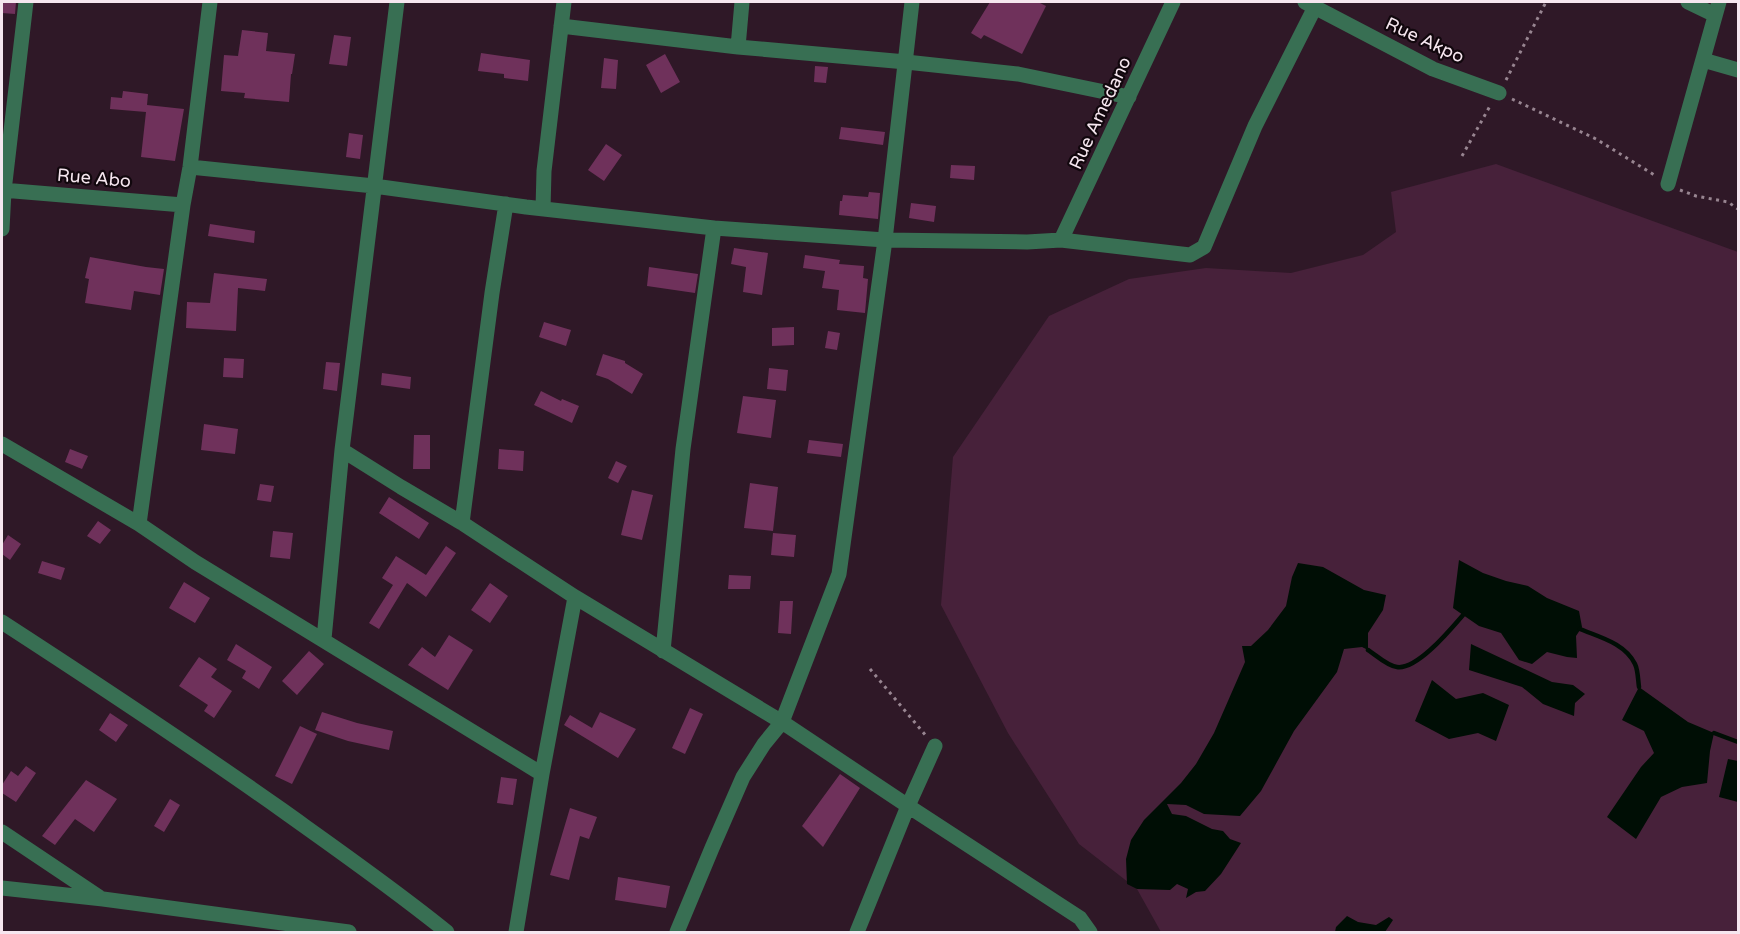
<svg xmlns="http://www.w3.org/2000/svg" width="1740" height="934" viewBox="0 0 1740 934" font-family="'Varela Round',sans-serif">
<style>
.green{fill:#47213a}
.water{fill:#000e05}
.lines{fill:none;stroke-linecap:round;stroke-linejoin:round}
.stream{stroke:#000e05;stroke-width:4.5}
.building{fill:#6f315b}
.path{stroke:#988591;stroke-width:3;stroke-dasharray:3 4.5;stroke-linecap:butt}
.street{stroke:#386f53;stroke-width:15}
.labels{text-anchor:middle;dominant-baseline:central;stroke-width:4.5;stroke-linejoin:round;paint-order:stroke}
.street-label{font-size:18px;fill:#f6e6ef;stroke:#11070d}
</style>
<rect width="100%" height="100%" fill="#2f1827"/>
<path class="green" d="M1496 164 1738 252V932H1161L1137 889 1079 844 1008 733 941 605 953 457 1049 316 1129 279 1206 268 1291 273 1363 255 1396 232 1391 192Z"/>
<path class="water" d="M1459 560 1483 573 1506 581 1528 586 1547 598 1579 611 1582 627 1576 636 1577 658 1567 657 1547 652 1532 664 1519 660 1501 633 1479 626 1453 608Z
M1298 563 1323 567 1364 590 1386 595 1383 610 1368 633V650L1362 647 1344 649 1337 672 1294 731 1261 791 1240 816 1204 814 1186 805 1167 804 1172 814 1186 816 1212 829 1223 831 1230 839 1241 843 1221 874 1205 891 1196 892 1186 898 1188 889 1177 884 1170 890 1137 889 1127 884 1126 859 1131 840 1144 820 1181 783 1196 764 1214 733 1245 662 1242 646H1251L1268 630 1286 606 1292 577Z
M1471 644 1552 682 1573 685 1585 694 1575 703 1574 716 1543 704 1522 687 1469 670Z
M1432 680 1456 699 1483 693 1509 705 1496 741 1478 733 1449 739 1415 721Z
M1639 687 1688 722 1714 733 1710 751 1707 783 1682 787 1661 797 1636 839 1607 817 1641 767 1654 753 1644 731 1622 720Z
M1728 759 1738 761V802L1719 797Z
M1347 916 1358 922 1376 925 1389 917 1393 920 1385 932H1335L1336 927Z"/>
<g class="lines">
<path class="stream" d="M1580 629C1599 637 1625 643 1635 664 1638 670 1638 680 1639 687
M1368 650C1376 655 1387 666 1397 667 1417 670 1450 630 1463 615
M1714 733 1738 742"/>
</g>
<path class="building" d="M2 2H16L15 14 2 13Z
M990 2H1038L1046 6 1022 54 984 35 981 39 971 33Z
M242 30 268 33 266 51 295 54 292 74H291L289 102 244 98 245 93 221 91 224 55 238 56Z
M334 35 351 37 347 66 329 64Z
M481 53 530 60 528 81 504 78V74L478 71Z
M665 54 680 82 661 93 646 65Z
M604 58 618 60 616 89 601 88Z
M815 66 828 67 826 83 814 82Z
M123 91 148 94 147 105 184 109 175 161 141 157 146 112 110 109 111 97 122 98Z
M841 127 885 132 883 145 839 139Z
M349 133 363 135 360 159 346 157Z
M606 144 622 155 604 181 588 170Z
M951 165 975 166 974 180 950 178Z
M869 192 880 193 878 219 839 215 840 201H842L843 195 868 197Z
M911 203 936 206 934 222 909 218Z
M210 224 255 231 254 243 208 236Z
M734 248 768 253 762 295 743 292 746 267 731 264Z
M805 255 840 260 839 264 864 266 863 278 868 279 865 313 837 310 839 290 822 288 825 271 803 268Z
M90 257 146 267 164 269 160 295 134 291 131 310 85 303 89 279 85 278Z
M649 267 698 274 695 293 647 286Z
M214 273 267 279 265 291 238 288 236 331 186 328 187 302 210 303Z
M544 322 571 330 566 346 539 337Z
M794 327V345L772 346V328Z
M828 331 840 333 837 350 825 348Z
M603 354 625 361V363L643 374 632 394 608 379 596 375Z
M224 358 244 359 243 378 223 377Z
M326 362 340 363 337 391 323 389Z
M769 368 788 370 786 391 767 389Z
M382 373 411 377 410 389 381 385Z
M541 391 561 401 562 399 579 406 572 423 534 405Z
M743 396 776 400 771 438 737 433Z
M204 424 238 429 235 454 201 450Z
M414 435H430V469H413Z
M809 440 843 444 841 457 807 453Z
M70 449 88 456 82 469 65 462Z
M499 449 524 451 523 471 498 469Z
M616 461 627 466 618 483 608 478Z
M750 483 778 487 773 531 744 528Z
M260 484 274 486 271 502 257 500Z
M632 490 653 495 642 540 621 535Z
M389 497 429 523 419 539 379 513Z
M98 521 111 530 100 544 87 536Z
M273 531 293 533 290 559 270 557Z
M773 533 796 535 794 557 771 555Z
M8 535 21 544 10 560 2 554V545Z
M446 546 456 553 426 597 407 583 379 629 369 623 393 585 382 578 396 556 426 575Z
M42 561 65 568 61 580 38 573Z
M729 575 751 576 750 589H728Z
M184 582 210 598 195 623 169 608Z
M490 583 508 596 490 623 471 610Z
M780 601H793L791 634 778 633Z
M449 635 473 650 448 690 408 665 422 647 435 657Z
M236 644 272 667 259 689 242 678 246 671 227 660Z
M309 651 324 664 297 695 282 681Z
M199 657 217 669 211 677 232 691 214 718 204 711 208 705 179 686Z
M690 708 703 714 685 754 672 748Z
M322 712 357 723 393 731 389 750 348 741 315 730Z
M600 712 636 729 618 758 564 725 570 715 592 728Z
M110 713 128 725 116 742 99 730Z
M300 726 317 734 292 784 275 776Z
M26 766 36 773 16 802 2 793V785L11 771 18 776Z
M840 774 860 788 823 847 802 826Z
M501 777 517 779 513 805 497 803Z
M86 780 117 799 94 832 75 819 55 845 42 836Z
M170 799 180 805 164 832 154 826Z
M570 808 597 817 589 839 580 836 569 880 550 875Z
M618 877 670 886 666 908 615 900Z"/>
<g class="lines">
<path class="path" d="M1506 80 1546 2
M1512 99 1596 139 1656 176
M1462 156 1490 106
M1680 190 1696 196 1728 202 1738 209
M870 669 927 737"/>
<path class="street" d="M1305 2 1433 69 1499 93
M1688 2 1715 15
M561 26 738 47 906 62 1018 74 1129 97
M738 47 742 2
M1703 60 1738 70
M190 167 374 186 526 207 714 228 885 240 1027 242 1061 240 1190 255 1204 247 1255 126 1315 7
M1668 184 1719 2
M2 190 183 205
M543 209 544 171 564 2
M2 229 4 191 26 2
M1061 240 1173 2
M2 444 139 524 195 562 542 774
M342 450 401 487 462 523 575 597 782 722 908 806 1080 918 1090 932
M462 523 492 293 506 204
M139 524 183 205 190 167 210 2
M2 622C96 683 190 745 282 810 338 850 394 889 447 932
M324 639 342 450 397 2
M663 651 683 449 714 228
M2 832 99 897
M2 888 103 899 349 932
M516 932 542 774 575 597
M677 932 712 848 743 777 764 744 782 722 839 574 885 240 912 2
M857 932 908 806 935 746"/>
</g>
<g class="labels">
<g class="street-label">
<text transform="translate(1425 40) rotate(25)">Rue Akpo</text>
<text transform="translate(1100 113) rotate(-65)">Rue Amedano</text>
<text transform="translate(94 178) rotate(5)">Rue Abo</text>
</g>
</g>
<rect width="1740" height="934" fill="none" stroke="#f6e6ef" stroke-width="6"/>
</svg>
